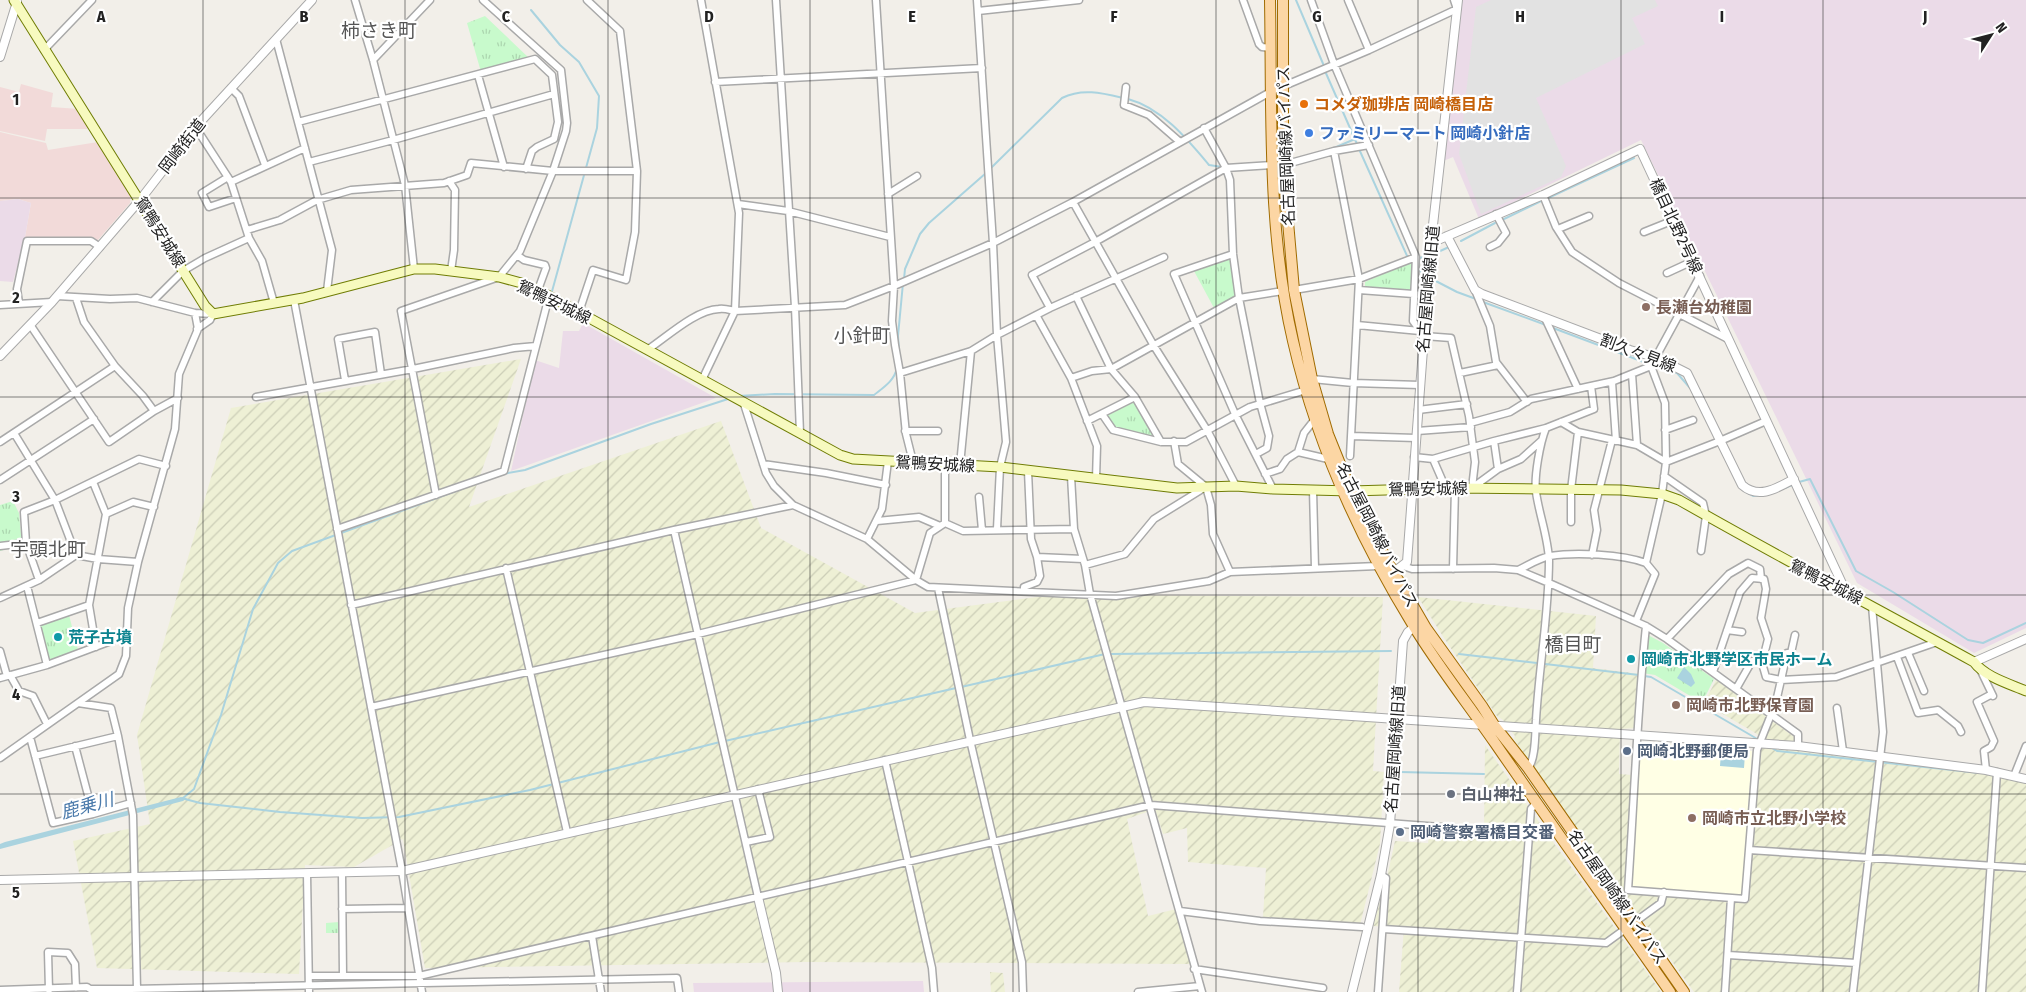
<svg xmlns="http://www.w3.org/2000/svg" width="2026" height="992" viewBox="0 0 2026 992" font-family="'Fira Sans Condensed','Noto Sans JP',sans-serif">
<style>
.commercial{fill:#f2dad9}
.industrial{fill:#ebdbe8}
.education{fill:#ffffe5}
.farmland{fill:url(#farmland-furrows)}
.park{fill:url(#park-tufts)}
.parking{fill:#e2e2e2}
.water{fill:#aad3df}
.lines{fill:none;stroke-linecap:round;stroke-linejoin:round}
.stream{stroke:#aad3df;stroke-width:2}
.minor-casing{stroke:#a9a9a9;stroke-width:9}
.tertiary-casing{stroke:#a9a9a9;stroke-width:10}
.secondary-casing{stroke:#707d05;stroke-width:11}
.primary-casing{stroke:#a06b00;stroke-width:12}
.minor{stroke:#fff;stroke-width:6}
.tertiary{stroke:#fff;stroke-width:8}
.secondary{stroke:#f7fabf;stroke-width:9}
.primary{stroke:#fcd6a4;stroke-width:10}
.grid{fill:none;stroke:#222;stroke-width:1;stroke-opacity:0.55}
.food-dot{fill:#e8710a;stroke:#fff;stroke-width:2}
.shop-dot{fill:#3f7fe0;stroke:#fff;stroke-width:2}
.education-dot{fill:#8d6e63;stroke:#fff;stroke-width:2}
.culture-dot{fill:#0f9aa8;stroke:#fff;stroke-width:2}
.service-dot{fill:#5c6f8a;stroke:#fff;stroke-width:2}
.worship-dot{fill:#6b7280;stroke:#fff;stroke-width:2}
.labels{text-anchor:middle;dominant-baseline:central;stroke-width:4.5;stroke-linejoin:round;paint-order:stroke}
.food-label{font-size:16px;font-weight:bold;fill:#c56008;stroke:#fff;text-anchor:start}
.shop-label{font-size:16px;font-weight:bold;fill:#366cbe;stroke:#fff;text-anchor:start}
.street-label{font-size:16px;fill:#222;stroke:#fff}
.education-label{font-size:16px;font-weight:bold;fill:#785e54;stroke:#fff;text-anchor:start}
.culture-label{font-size:16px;font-weight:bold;fill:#0d838f;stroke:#fff;text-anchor:start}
.service-label{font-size:16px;font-weight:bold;fill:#4e5e75;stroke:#fff;text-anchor:start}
.worship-label{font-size:16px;font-weight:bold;fill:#5b616d;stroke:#fff;text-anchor:start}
.water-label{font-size:18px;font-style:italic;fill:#4a7aab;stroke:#fff}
.quarter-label{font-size:19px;fill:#555;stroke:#fff}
.grid-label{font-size:16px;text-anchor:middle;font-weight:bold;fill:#222;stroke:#fff;stroke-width:4.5;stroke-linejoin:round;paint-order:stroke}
</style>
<defs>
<pattern id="farmland-furrows" width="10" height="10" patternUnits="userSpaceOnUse" patternTransform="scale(1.25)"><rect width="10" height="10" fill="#eef0d5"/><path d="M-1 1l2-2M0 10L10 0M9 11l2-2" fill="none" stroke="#ccceb7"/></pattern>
<pattern id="park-tufts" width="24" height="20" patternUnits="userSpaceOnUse" patternTransform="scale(1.25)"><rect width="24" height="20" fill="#c8facc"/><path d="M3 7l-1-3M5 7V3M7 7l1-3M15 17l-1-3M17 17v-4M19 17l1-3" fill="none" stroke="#acd6af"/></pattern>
</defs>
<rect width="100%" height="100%" fill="#f2efe9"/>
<path class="commercial" d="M21 84 53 93 51 107 79 109 91 129H47L45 141 0 131V87L19 92Z
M0 132 46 143 48 150 98 142 131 193 130 203 97 241 92 238 25 237 31 203 18 199 0 201Z"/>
<path class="industrial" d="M1459 0H2026V628L1974 653 1857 583 1641 140 1479 219 1453 157 1441 162Z
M18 199 31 203 25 237 13 282 0 281V201Z
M583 323 716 398 511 471 535 360 559 368 563 331H579Z
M923 981 924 992H694L693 983Z"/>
<path class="education" d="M1641 742 1752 751 1742 897 1631 886Z"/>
<path class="farmland" d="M521 359 469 507 721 421 761 528 915 613 1053 595 1383 597 1373 771 1384 772 1380 844 1360 925 1263 917 1266 868 1188 862 1187 828 1163 834 1155 809 1127 819 1148 916 1176 909 1190 964 806 962 425 968 403 839 354 867 305 865 299 974 97 968 73 841 150 824 137 735 231 408Z
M1418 597 1596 616 1593 668 1640 674 1636 728 1620 729 1619 774 1632 775 1627 892 1749 902 1759 749 1762 741 1757 734 1704 703 1716 680 1797 739V751L2007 775 2026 784V992H1694L1543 781 1514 739 1515 736 1503 720 1497 716 1444 638Z
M1485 745 1556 846 1661 992H1399L1404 928 1373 926 1387 877 1395 841 1428 843 1430 829 1484 833Z
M990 972 1003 973 1005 992H991Z"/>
<path class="park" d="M485 16 529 58 481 72 467 23Z
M1231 258 1236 297 1214 308 1194 271Z
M1413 261 1411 291 1365 287V282Z
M1135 399 1155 438 1115 429 1106 414Z
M13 501 19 513 22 545 0 551V505Z
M69 615 78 650 49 662 40 624Z
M1644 633 1663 643 1714 679 1702 703 1655 675 1642 673Z
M339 922 340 933H326V923Z"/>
<path class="parking" d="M1491 0H1655L1658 6 1632 18 1645 44 1536 98 1566 166 1561 177 1481 214 1459 154 1476 7Z"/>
<path class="water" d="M1684 667 1691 674 1695 683 1691 687 1677 678Z
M1721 752 1745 754 1744 768 1720 766Z
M181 797 187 798 183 801 0 849V844L5 842Z"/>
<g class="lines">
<path class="stream" d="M1296 0 1324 66
M531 10 560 45 579 62 599 96 597 128 551 295
M1325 71 1357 144
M1128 99C1162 108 1188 140 1209 165L1222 167
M1334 148 1355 139
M1359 149 1408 258
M991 168 1062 98C1082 88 1102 93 1123 98
M1548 198 1634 158
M1504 219 1541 201
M1461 241 1495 223
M1438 252 1449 247
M1419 258 1424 257
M1418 269 1426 276
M1430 278 1457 292 1476 299
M904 279 905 269 920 234 929 223 986 173
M1483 302 1546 325
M1553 328 1649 364
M899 351 898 336 903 283
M1654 365 1677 373 1690 388
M738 396 775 394 874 395C884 387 894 381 897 368
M503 474 525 470 651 424 728 399
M1799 482 1810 479 1856 571 1893 592 1968 640 1983 643 2026 623
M1785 488 1794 484
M1743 490 1753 496 1761 495
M1110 654 1391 651
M1459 654 1639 675
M1644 676 1651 677 1759 740
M961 687 1105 654
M725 741 956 688
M1772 748 1777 751 1980 773
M1400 772 1484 774
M183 798 194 789 221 715 253 609 278 563 292 551 464 488
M185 799 200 803 280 812 362 818 399 817 530 790 720 742
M1386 927V915"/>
<defs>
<path id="minor" d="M355 0 373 60 405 185 414 269
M701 0 739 213 735 311 702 380
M776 0 795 307 800 433
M876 0 894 286 892 321 895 345 900 373 906 434 913 462
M977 0 993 243 997 335 1006 442 1000 467 997 529
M1243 0 1259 44 1262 47 1271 48
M1311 0 1334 64 1416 257 1413 321 1424 336 1451 338 1469 416 1475 462 1472 488
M1348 0 1369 50
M978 11 1079 0
M276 39 332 250 327 291
M44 50 92 0
M373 60 430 0
M478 75 504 167
M715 82 982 68
M1126 87 1124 105 1149 115 1180 142
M231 88 239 96 265 165
M298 122 535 59 552 75 558 122 554 139 537 147 532 151 526 169
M196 128 231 182 249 238 262 261 274 303
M1204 128 1226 168 1230 180 1233 254 1239 298 1260 403 1269 436 1267 448 1256 454
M1334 151 1359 279 1350 456
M309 162 393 140 554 94
M1283 165 1334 151 1369 145
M228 177 202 193 209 207 236 198
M449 181 455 190 454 250 451 271
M231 182 305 148
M888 194 917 176
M1543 195 1556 227 1572 252 1619 283 1728 339
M1073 202 1154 346 1207 430 1236 486
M738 204 788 211 890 237
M1558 229 1589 216
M247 230 280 220 317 200 351 190 444 183 467 175 471 163 553 171H637
M1644 232 1674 220
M1490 247 1498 243 1506 233 1496 214
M1233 254 1174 274 1235 414 1273 489
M517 255 524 260 545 265 546 268 538 290
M1667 273 1693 261
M1294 290 1359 279 1416 257
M1359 290 1427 295
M1475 290 1490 326 1496 362 1527 402
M57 296 110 299 137 298 195 313 213 314
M1076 296 1111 369 1135 397 1161 442
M76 298 84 322 115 366 143 396 154 411
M294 300 402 871 422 992
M152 302 183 271 205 258 249 238
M19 303 17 289 27 241H91L100 247
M0 305 52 302
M1050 308 1032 275 1095 242 1226 168 1272 165
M579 312 593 270 626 280 635 232 637 171 620 31 587 0
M1036 315 1071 378 1097 446 1096 479
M1545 318 1578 389
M1357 325 1420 331
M31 326 109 442 154 411 178 398
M197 329 210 320 213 314
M647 350C667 337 695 310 719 309 724 308 730 310 735 311L845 305 894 286 993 243 1073 202 1272 91 1369 50 1457 9 1454 0
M900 373 971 351 997 335 1050 308 1164 257
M1460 373 1498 365
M1632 374 1637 445
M1071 378 1092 371 1111 369 1239 298 1283 291
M1312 379 1353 383 1420 385
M345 380 338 339 375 332 381 374
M1612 382 1616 441
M256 397 413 369 514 348 536 346
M744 404 766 473 774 486 793 505 867 539 916 580 928 587 1116 596 1209 581 1230 572 1378 566
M1418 410 1467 404
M1102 414 1113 430 1161 442H1186L1250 407 1306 390
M1087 421 1135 397
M1561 422 1578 432 1637 445 1666 462
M1470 423 1510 412 1531 399 1614 381 1651 366 1700 276
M1665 430 1693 420
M905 431H938
M1417 431 1471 427
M14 433 55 500 76 555
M1351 436 1416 438
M1174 441 1178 464 1206 487 1211 505 1213 534 1230 572
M0 442 115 366
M1298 452 1328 459
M1414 457 1433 459 1494 441
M1433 459 1443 482 1437 489
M1666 462 1720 441 1766 421
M763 464 826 473 886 485
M945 465V523
M960 465 971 351
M1498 469 1494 441 1546 428
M1028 471 1031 539 1037 557 1083 559
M1265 474 1280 469 1287 459 1298 452 1304 433 1315 419
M1071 476 1074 529 1085 565 1090 594 1202 992
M1664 476 1703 503 1706 516 1701 551
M0 480 94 419
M93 482 106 514 89 605 96 647
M1472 488 1498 469 1521 459 1541 441
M1313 490 1315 568
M436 495 401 311 499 277 520 251 553 171 566 131 567 123 561 70 483 0
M979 497 982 530
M106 514 133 502 154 507
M877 521 919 517 940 526
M1571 522V490L1578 432
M945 523 963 531 1074 529
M337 529 504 471 549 296
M674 530 758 897
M867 539 882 509 888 461
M26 543 24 512 55 500 139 459 166 466
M0 546 26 543 39 580
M1592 555 1597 530 1594 510 1612 440
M1085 565 1125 554 1154 519 1204 488
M1403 566 1412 569 1494 568 1518 570 1549 583 1646 626 1667 639 1798 734V746
M506 568 567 832
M1453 569 1455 488
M1518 570C1527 566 1539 558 1550 556 1575 552 1622 554 1646 563L1662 494 1666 462 1665 403 1651 366
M916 580 930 533 945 523
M27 586 47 665
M938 588 970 740 1022 962 1023 992
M1024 591V587L1037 582 1040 576 1037 557
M0 598 39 580 76 555 98 559 138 562
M351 605 674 530 793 505
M1636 621 1655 574 1646 563
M37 623 89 605
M1646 626C1637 714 1634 802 1628 890L1745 899 1757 750 1776 702 1781 680 1836 677 1937 642
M1727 630 1742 632
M1667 639 1729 574 1748 563 1760 569 1761 579
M0 651 7 676
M1908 653 1924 691
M1897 657 1918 713 1938 710 1958 726 1961 732
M1980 669 1993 696
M1713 672 1740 592 1752 578 1764 579 1766 589 1761 618 1768 639 1762 663 1766 677 1781 680 1787 653H1791L1795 635
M10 675 19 691 33 696 47 724
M0 678 47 665 127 635
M1736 689 1752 661 1763 660
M78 703 111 708 118 736 133 815 137 989
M371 707 698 634 916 580
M1837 708 1843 751
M30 737 53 823 93 814 131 803
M75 746 93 814
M35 756 118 736
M0 758 119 674 126 656 128 608 138 562 175 429 179 374 198 329 195 313
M885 760 932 968 934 992
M1528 768C1536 760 1535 732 1536 720 1539 667 1549 613 1549 560 1548 537 1539 514 1536 492 1534 476 1540 443 1546 428L1594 409 1591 386
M1986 770 1984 751 1991 747 1994 741 1977 702 1992 694
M2014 776 2026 746
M746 842 770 837 758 789
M1749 850 2026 868
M307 874 309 992
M342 874 343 976
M342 909 407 908
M1180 911 1260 921 1362 927
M1383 929 1606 943 1661 903 1664 892
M592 936 601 992
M1728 955 1856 963
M1194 969 1323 988
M309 976H419L1151 805 1546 835 1554 829
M0 990 87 987 90 989H131L677 978 679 992
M49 990 48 952 68 953 75 964 76 988
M1138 992 1200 986
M1378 992 1386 878 1381 875
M1517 992 1531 809 1536 803
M1725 992 1731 898
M1853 992 1883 732 1872 606
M1982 992 1997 772"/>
<path id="tertiary" d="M0 57 17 2
M1447 236 1475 290 1482 294 1630 350 1657 358 1687 373 1742 485C1759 500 1777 488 1794 479
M1431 243 1543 195 1640 149 1846 592
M0 356 52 302 140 200 202 120 312 0
M1394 572 1407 562 1431 243 1458 0
M1974 662 2026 639
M0 880 402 871 1144 702 1798 746 1986 770 2026 779
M758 897 776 973 778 992
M1352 992 1381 875 1390 824 1403 641 1408 632 1414 627"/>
<path id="secondary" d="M14 0 205 306 213 314 303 298 414 269H435L499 277 525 284 549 296 840 455 853 459 1000 467 1177 488 1236 486 1273 489 1351 491 1455 488 1621 490 1662 494 1679 500C1777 556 1876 608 1974 662 1985 677 2010 684 2026 691"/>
<path id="primary" d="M1270 0C1272 114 1267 230 1293 341 1316 442 1359 537 1413 625 1438 666 1468 704 1495 743 1553 827 1612 909 1670 992
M1283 0V165L1294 290 1312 379 1328 434 1351 491 1390 566 1426 628 1482 706 1494 725 1528 768 1684 992"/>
</defs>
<use href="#minor" class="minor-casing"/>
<use href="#tertiary" class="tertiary-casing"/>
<use href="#secondary" class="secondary-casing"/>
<use href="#primary" class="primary-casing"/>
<use href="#minor" class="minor"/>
<use href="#tertiary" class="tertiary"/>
<use href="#secondary" class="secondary"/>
<use href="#primary" class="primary"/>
</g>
<path class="grid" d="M203 0V992M405 0V992M608 0V992M810 0V992M1013 0V992M1216 0V992M1418 0V992M1621 0V992M1823 0V992M0 198H2026M0 397H2026M0 595H2026M0 794H2026"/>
<circle class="food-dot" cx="1304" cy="104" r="5"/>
<circle class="shop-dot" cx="1309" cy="133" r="5"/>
<g class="education-dot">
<circle cx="1646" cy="307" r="5"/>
<circle cx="1676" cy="705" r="5"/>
<circle cx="1692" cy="818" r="5"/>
</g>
<g class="culture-dot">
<circle cx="58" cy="637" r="5"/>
<circle cx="1631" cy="659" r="5"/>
</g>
<g class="service-dot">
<circle cx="1627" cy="751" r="5"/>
<circle cx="1400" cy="832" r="5"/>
</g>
<circle class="worship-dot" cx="1451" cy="794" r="5"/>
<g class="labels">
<g class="food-label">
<text x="1314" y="104">コメダ珈琲店 岡崎橋目店</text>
</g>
<g class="shop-label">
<text x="1319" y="133">ファミリーマート 岡崎小針店</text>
</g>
<g class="street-label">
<text transform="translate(182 146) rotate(-52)">岡崎街道</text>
<text transform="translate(1286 146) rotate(-92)">名古屋岡崎線バイパス</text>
<text transform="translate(1676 226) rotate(65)">橋目北野2号線</text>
<text transform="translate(160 232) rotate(58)">鴛鴨安城線</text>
<text transform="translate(1428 289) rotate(-85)">名古屋岡崎線旧道</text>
<text transform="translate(554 302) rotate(26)">鴛鴨安城線</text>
<text transform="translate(1638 353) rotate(21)">割久々見線</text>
<text transform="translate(935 464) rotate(3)">鴛鴨安城線</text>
<text transform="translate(1428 489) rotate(-1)">鴛鴨安城線</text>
<text transform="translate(1377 535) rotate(63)">名古屋岡崎線バイパス</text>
<text transform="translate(1826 582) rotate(27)">鴛鴨安城線</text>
<text transform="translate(1395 749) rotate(-86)">名古屋岡崎線旧道</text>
<text transform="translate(1617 897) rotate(55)">名古屋岡崎線バイパス</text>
</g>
<g class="education-label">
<text x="1656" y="307">長瀬台幼稚園</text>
<text x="1686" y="705">岡崎市北野保育園</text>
<text x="1702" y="818">岡崎市立北野小学校</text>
</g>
<g class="culture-label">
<text x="68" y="637">荒子古墳</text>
<text x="1641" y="659">岡崎市北野学区市民ホーム</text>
</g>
<g class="service-label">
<text x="1637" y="751">岡崎北野郵便局</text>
<text x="1410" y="832">岡崎警察署橋目交番</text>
</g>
<g class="worship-label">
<text x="1461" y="794">白山神社</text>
</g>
<g class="water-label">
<text transform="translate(87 806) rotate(-15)">鹿乗川</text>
</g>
<g class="quarter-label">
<text x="379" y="30">柿さき町</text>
<text x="862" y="335">小針町</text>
<text x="48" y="549">宇頭北町</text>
<text x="1573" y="644">橋目町</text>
</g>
</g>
<g class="grid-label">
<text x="101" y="22">A</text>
<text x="304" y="22">B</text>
<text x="506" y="22">C</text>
<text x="709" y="22">D</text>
<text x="912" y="22">E</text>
<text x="1114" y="22">F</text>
<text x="1317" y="22">G</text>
<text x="1520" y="22">H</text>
<text x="1722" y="22">I</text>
<text x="1925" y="22">J</text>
<text x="16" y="105">1</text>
<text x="16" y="303">2</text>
<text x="16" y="502">3</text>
<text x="16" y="700">4</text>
<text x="16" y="898">5</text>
</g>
<g transform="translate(1991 35) rotate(54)" stroke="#ffffff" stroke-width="4" paint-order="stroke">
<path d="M0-4L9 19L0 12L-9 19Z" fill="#222222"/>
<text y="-8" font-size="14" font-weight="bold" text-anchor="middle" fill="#222222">N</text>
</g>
</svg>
